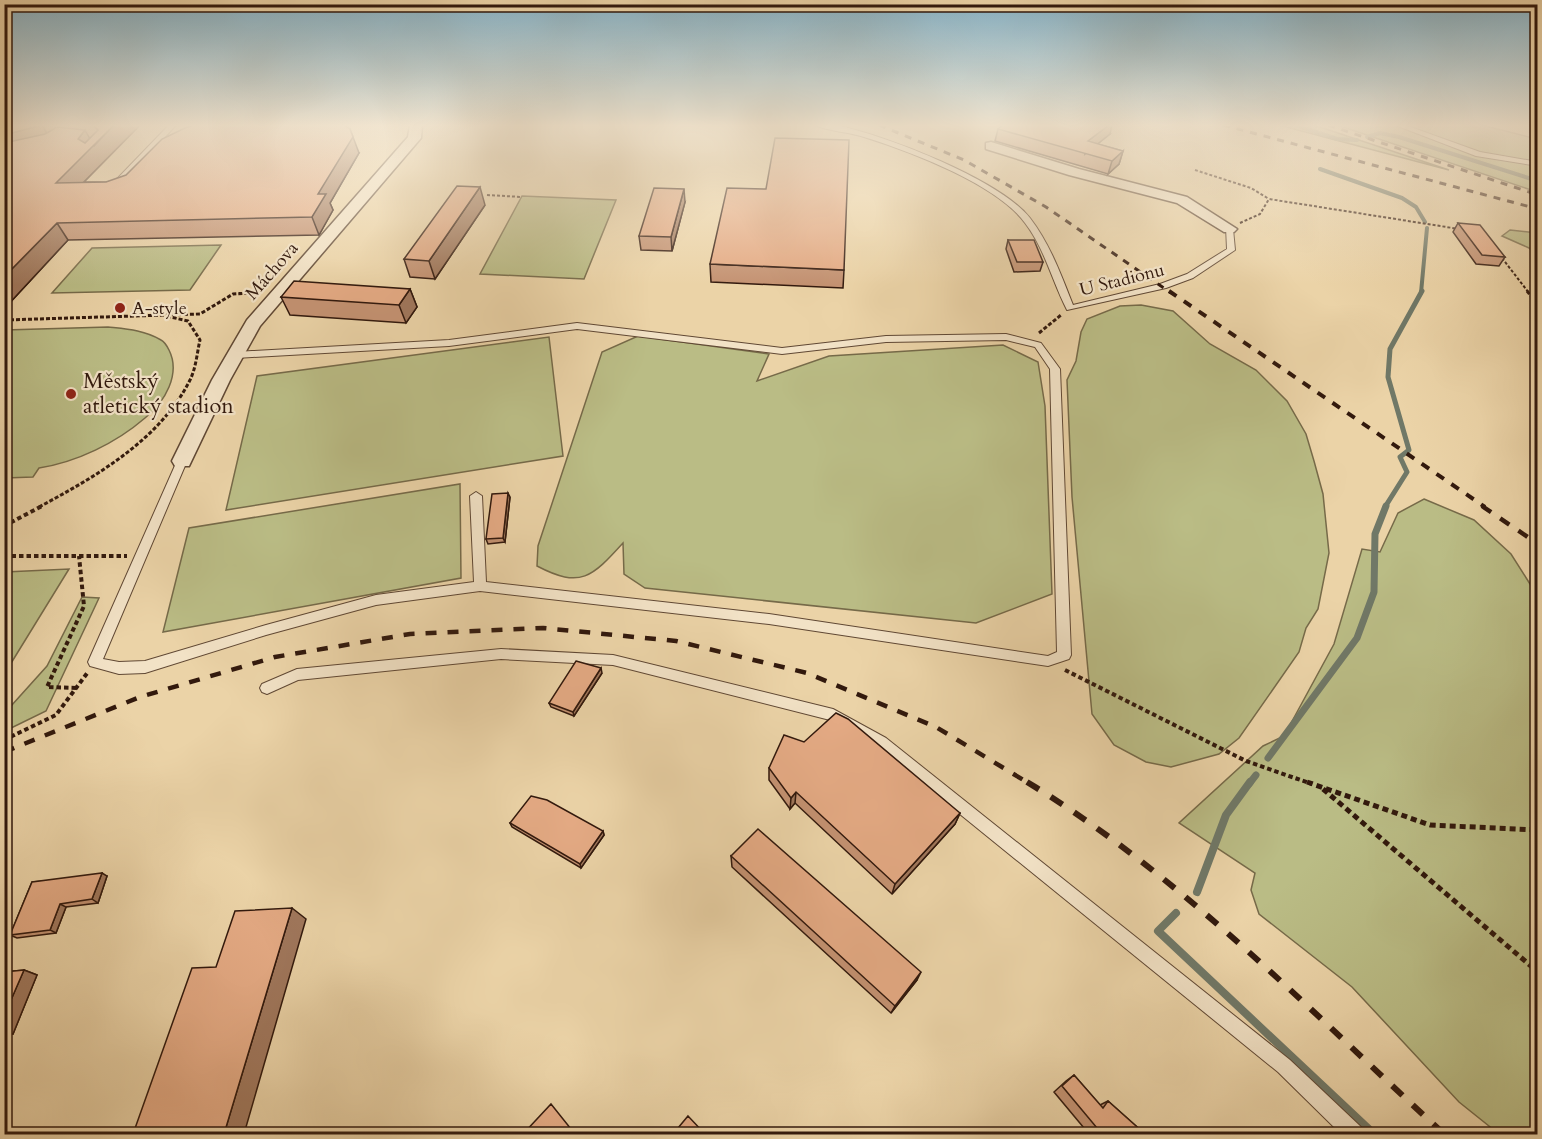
<svg xmlns="http://www.w3.org/2000/svg" width="1542" height="1139" viewBox="0 0 1542 1139" font-family="Cardo,serif">
<style>
.green{fill:#babc85;stroke:#766a49;stroke-width:1.5}
.lines{fill:none;stroke-linecap:round;stroke-linejoin:round}
.stream-far3{stroke:#707867;stroke-width:4}
.stream-far2{stroke:#707867;stroke-width:5}
.stream-far1{stroke:#707867;stroke-width:7}
.stream{stroke:#707867;stroke-width:8}
.lane-casing{stroke:#604834;stroke-width:2}
.street-casing{stroke:#604834;stroke-width:3}
.path-far3{stroke:#32190d;stroke-width:2;stroke-dasharray:3 2;stroke-linecap:butt}
.path-far2{stroke:#32190d;stroke-width:3;stroke-dasharray:4 2;stroke-linecap:butt}
.path-far1{stroke:#32190d;stroke-width:4;stroke-dasharray:4.5 3;stroke-linecap:butt}
.path{stroke:#32190d;stroke-width:5;stroke-dasharray:6 4;stroke-linecap:butt}
.lane{fill:#f2e2c6;fill-rule:evenodd}
.street{fill:#f2e2c6;fill-rule:evenodd}
.rail-far3{stroke:#32190d;stroke-width:3;stroke-dasharray:7 7;stroke-linecap:butt}
.rail-far2{stroke:#32190d;stroke-width:4;stroke-dasharray:9 9;stroke-linecap:butt}
.rail-far1{stroke:#32190d;stroke-width:4.5;stroke-dasharray:11 11;stroke-linecap:butt}
.rail{stroke:#32190d;stroke-width:6;stroke-dasharray:14 14;stroke-linecap:butt}
.wall{fill:#c49272;stroke:#32190d;stroke-width:1.5}
.shaded-wall{fill:#a0775c;stroke:#32190d;stroke-width:1.5}
.building{fill:#e4aa84;stroke:#32190d;stroke-width:1.5}
.poi-dot{fill:#8f2418;stroke:#f2e2c6;stroke-width:2}
.labels{text-anchor:middle;dominant-baseline:central;stroke-width:4.5;stroke-linejoin:round;paint-order:stroke}
.far-street-label{font-size:18px;fill:#32190d;stroke:#f2e2c6}
.far-poi-label{font-size:18px;fill:#32190d;stroke:#f2e2c6;text-anchor:start}
.poi-label{font-size:22px;fill:#32190d;stroke:#f2e2c6;text-anchor:start}
</style>
<rect width="100%" height="100%" fill="#ebd3a7"/>
<filter id="stains"><feTurbulence type="fractalNoise" baseFrequency=".00333" numOctaves="4"/><feColorMatrix values="0 0 0 0 .2 0 0 0 0 .09 0 0 0 0 .02 0 0 0 .5 -.17"/></filter>
<radialGradient id="worn" r=".72"><stop offset=".6" stop-color="#630" stop-opacity="0"/><stop offset="1" stop-color="#630" stop-opacity=".3"/></radialGradient>
<path class="green" d="M1279 125H1314L1449 170Z
M1337 125H1482L1537 139V192Z
M522 196 616 200 584 279 480 274Z
M1510 230 1537 233V256L1529 248 1502 236Z
M221 245 190 290 52 293 92 248Z
M1141 305 1173 311 1210 344 1256 370 1287 401 1306 434 1314 461 1323 494 1329 553 1318 609 1306 628 1299 652 1239 738 1219 754 1171 767 1146 762 1114 745 1092 714 1072 497 1067 380 1076 361 1081 332 1087 319 1120 306Z
M108 327C126 329 144 330 161 340 165 342 167 346 169 350 181 374 165 402 145 418 116 443 77 462 39 468L33 477 5 478V330Z
M638 336 769 354 757 381 829 356 1003 345 1038 362 1045 406 1052 594 976 623 645 588 624 574 623 543C592 577 581 589 537 566L538 546 602 352Z
M549 337 563 456 226 510 257 376Z
M460 484 461 578 163 632 189 528Z
M1424 499 1474 520 1511 554 1537 595V1134H1499L1459 1102 1352 987 1259 914 1251 890 1255 873 1179 823 1263 746 1284 736 1334 644 1362 549 1380 552 1398 513Z
M69 569 5 673V572Z
M82 597 99 598 46 711 5 731V707L11 706 47 666Z"/>
<g class="lines">
<path class="stream-far3" d="M1295 125 1337 139 1357 140
M1367 137 1380 133 1399 137 1538 181
M1320 169 1402 198 1416 207 1425 222
M1421 293 1427 228"/>
<path class="stream-far2" d="M1385 507 1407 472 1400 457 1409 450 1388 377 1390 349 1422 291"/>
<path class="stream-far1" d="M1268 758 1357 638 1374 592 1375 534 1386 506
M1249 784 1256 775"/>
<path class="stream" d="M1197 892 1226 815 1250 782
M1176 913 1158 931 1374 1134"/>
<defs>
<path id="lane" d="M169 125H176L121 185H115V181Z
M815 125C822 125 830 125 838 126 886 135 1000 180 1030 218 1050 244 1061 275 1073 305L1160 284 1187 274 1227 249 1226 227 1233 229 1235 250 1193 278 1166 288 1067 310C1052 281 1045 249 1025 223 997 184 909 151 864 137 849 132 827 131 815 125Z
M1395 125H1405L1480 152 1538 162V166L1476 156Z
M577 323 782 348 886 336 1006 334 1041 343 1060 369 1071 655 1069 659 1048 666 769 624 480 591 376 605 266 635 145 673 119 674 90 666 88 662 177 461 182 457 187 461 103 659 119 662 145 661 266 625 376 595 474 582 470 496 476 492 482 496 486 582 769 614 1048 656 1057 652 1050 369 1035 347 1006 340 886 342 782 354 577 329 449 346 236 358 231 355 236 352 449 340Z
M501 649 613 655 833 709 886 738 1290 1060 1361 1127 1363 1134H1341L1278 1072 876 746 830 720 613 665 501 659 298 680 267 694 262 692 260 688 262 684 297 669Z"/>
<path id="street" d="M410 125H422L421 138 260 326 230 380 189 466H175L172 461 212 380 247 320 408 137Z
M991 142 1079 169 1187 197 1237 229 1234 232H1224L1177 203 1069 175 986 149V143Z"/>
</defs>
<use href="#lane" class="lane-casing"/>
<use href="#street" class="street-casing"/>
<path class="path-far3" d="M1195 170 1251 188 1269 199
M487 195 522 197
M1240 223 1260 214 1269 199 1459 229
M1502 258 1529 293
M239 293H243"/>
<path class="path-far2" d="M1527 291 1538 305
M4 320 200 314 233 294 248 293 257 296
M1039 333 1061 315
M39 507C95 477 160 440 190 380 196 368 197 353 200 340L188 321 166 316"/>
<path class="path-far1" d="M4 526 42 506
M4 556H127
M1065 670 1246 761 1312 784
M76 688 47 687 84 606 79 556
M4 740 56 715 88 672"/>
<path class="path" d="M1307 782 1430 825 1538 830
M1323 789 1538 972"/>
<use href="#lane" class="lane"/>
<use href="#street" class="street"/>
<path class="rail-far3" d="M879 125 964 160 1046 207 1171 293
M1223 125 1538 209
M1328 125 1538 195"/>
<path class="rail-far2" d="M1169 291 1485 507"/>
<path class="rail-far1" d="M1482 506 1538 544
M4 752 140 697 275 657 410 634 543 628 676 641 807 673 936 727 1030 784"/>
<path class="rail" d="M1027 782C1182 876 1311 1012 1444 1134"/>
</g>
<path class="wall" d="M4 125H137L138 127 84 182H106L359 153 330 203 333 210 319 235 68 240 4 309Z
M1530 125H1538V134H1535Z
M998 129 1110 134 1097 144 1123 151 1119 164 1108 174 995 141Z
M685 202 672 251 641 250 639 236Z
M485 205 435 279 410 277 404 259Z
M1458 223 1505 257 1499 266 1476 264 1453 232Z
M1008 240 1043 262 1040 271 1014 272 1006 249Z
M710 264 844 270 843 288 711 282Z
M410 289 417 307 406 323 290 315 281 297Z
M510 497 505 542 488 544 486 539Z
M602 673 574 716 551 707 549 703Z
M769 768 960 813 955 824 892 894 795 803 790 809 769 780Z
M510 823 603 831 604 835 581 868 512 827Z
M731 856 917 980 891 1013 732 867Z
M107 876 98 903 66 907 56 933 17 938 10 935 32 882Z
M24 970 37 975 13 1034 4 1035V972Z
M1074 1075 1100 1105 1108 1101 1145 1134H1089L1054 1092 1066 1081Z"/>
<path class="shaded-wall" d="M42 125 52 142 4 154V135Z
M114 125H137L138 127 67 199 56 183 78 139 85 130 94 146Z
M1109 125H1112L1110 134 1085 154 1088 141Z
M350 129 359 153 330 203 333 210 319 235 312 217 318 194Z
M1123 151 1119 164 1108 174 1112 161Z
M480 187 485 205 435 279 429 261Z
M684 189 685 202 672 251 671 237Z
M57 223 68 240 4 309V277Z
M410 289 417 307 406 323 399 305Z
M508 493 510 497 505 542 503 538Z
M601 668 602 673 574 716 573 712Z
M796 792 795 803 790 809 791 798Z
M960 813 955 824 892 894 895 884Z
M603 831 604 835 581 868 580 864Z
M102 873 107 876 98 903 92 899Z
M60 904 66 907 56 933 50 930Z
M292 908 306 919 244 1134H224Z
M24 970 37 975 13 1034 4 1031V1016Z
M921 972 917 980 891 1013 895 1006Z"/>
<path class="building" d="M4 125H42L4 135Z
M93 125H114L56 183 106 182 126 175 162 139 185 128 194 125H344L350 129 353 137 318 194H326L312 217 57 223 4 277V143L45 134 57 127 85 130 78 139 85 143 98 130Z
M1003 125H1109L1088 141 1123 151 1112 161 998 129Z
M775 138 849 140 844 270 710 264 727 188 766 189Z
M457 186 480 187 429 261 404 259Z
M654 188 684 189 671 237 639 236Z
M1458 223 1480 225 1505 257 1482 255Z
M1008 240H1034L1043 262H1017Z
M294 281 410 289 399 305 281 297Z
M508 493 503 538 486 539 492 494Z
M576 661 601 668 573 712 549 703Z
M836 713 848 719 960 813 895 884 796 792 791 798 769 768 784 735 804 742Z
M531 796 547 800 603 831 580 864 510 823Z
M758 829 921 972 895 1006 731 856Z
M102 873 92 899 60 904 50 930 10 935 32 882Z
M292 908 224 1134H133L192 968 216 967 235 911Z
M24 970 4 1016V972Z
M1074 1075 1103 1108 1108 1101 1145 1134H1104L1097 1128 1062 1086Z
M551 1104 575 1134H523Z
M688 1116 705 1134H673Z"/>
<linearGradient id="sky" x2="0" y2="1"><stop stop-color="#88b6cc"/><stop offset="0.44" stop-color="#f6ebd7"/><stop offset="1" stop-color="#f6ebd7" stop-opacity="0"/></linearGradient>
<rect width="1542" height="285" fill="url(#sky)"/>
<g class="poi-dot">
<circle cx="120" cy="308" r="6"/>
<circle cx="71" cy="394" r="6"/>
</g>
<g class="labels">
<g class="far-street-label">
<text transform="translate(272 271) rotate(-49)">Máchova</text>
<text transform="translate(1122 280) rotate(-14)">U Stadionu</text>
</g>
<g class="far-poi-label">
<text x="132" y="308">A-style</text>
</g>
<g class="poi-label">
<text x="83" y="381">Městský<tspan x="83" dy="25">atletický stadion</tspan></text>
</g>
</g>
<rect width="1542" height="1139" fill="none" stroke="#ebd3a7" stroke-width="24"/>
<rect x="6" y="6" width="1530" height="1127" fill="none" stroke="#32190d" stroke-width="3"/>
<rect x="12" y="12" width="1518" height="1115" fill="none" stroke="#32190d" stroke-width="1.5"/>
<rect width="100%" height="100%" filter="url(#stains)"/>
<rect width="100%" height="100%" fill="url(#worn)"/>
</svg>
